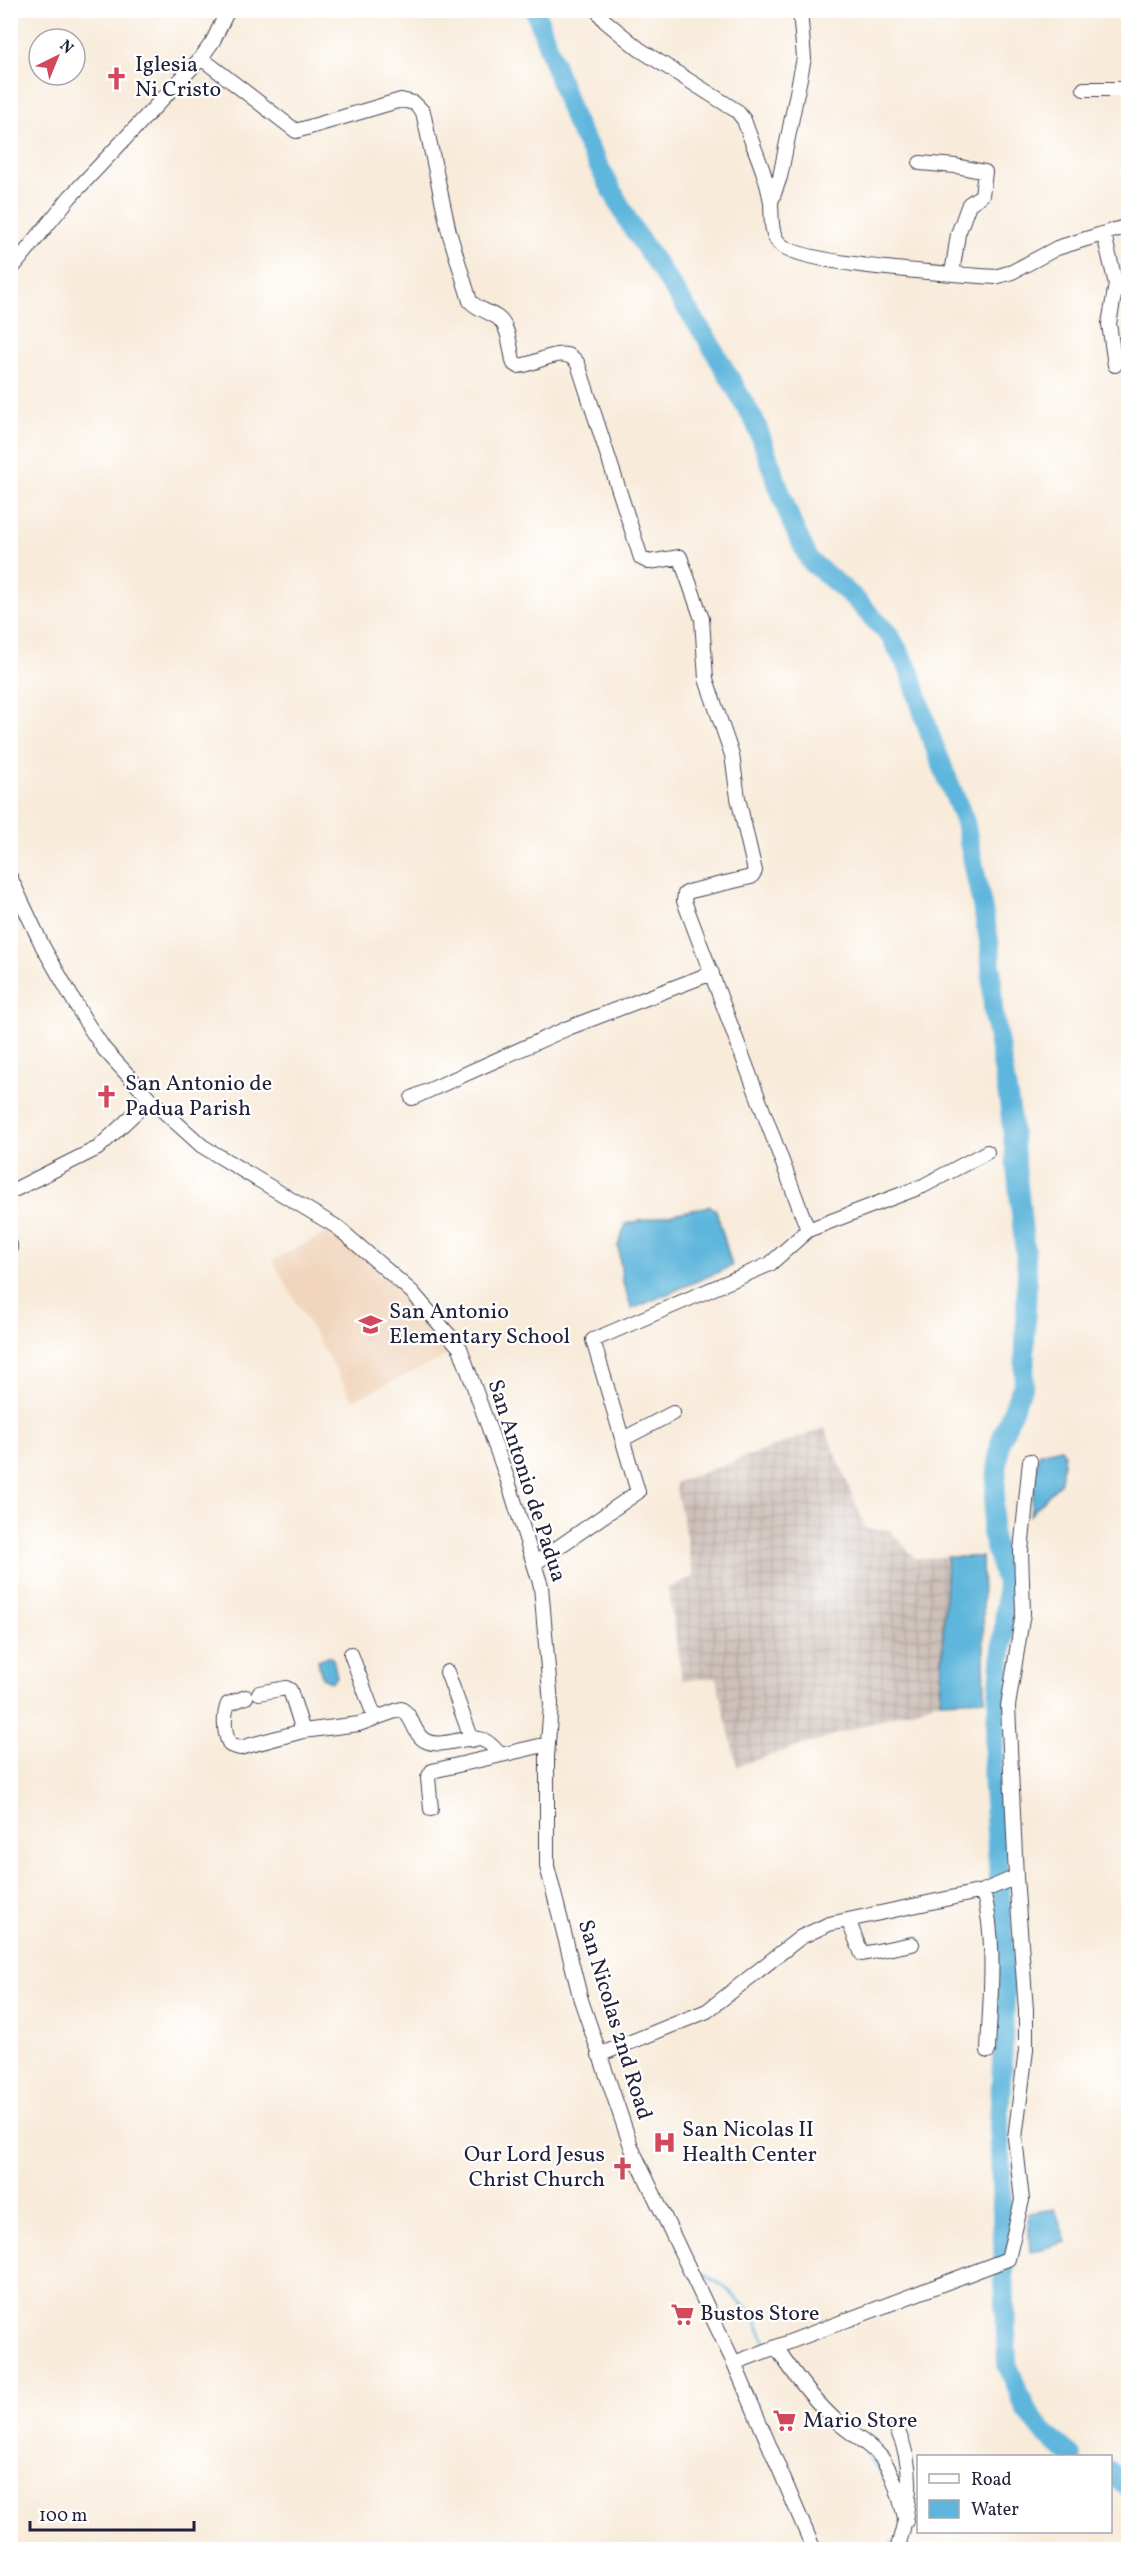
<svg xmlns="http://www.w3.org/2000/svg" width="1139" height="2560" viewBox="0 0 1139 2560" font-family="Vollkorn,serif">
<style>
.built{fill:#f1d5bd}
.industrial{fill:url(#industrial-grid)}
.water{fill:#5fb6dc;stroke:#406c8c;stroke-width:1.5}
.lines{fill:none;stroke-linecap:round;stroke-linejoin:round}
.stream{stroke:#5fb6dc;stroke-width:3}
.river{stroke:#5fb6dc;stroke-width:20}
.minor-casing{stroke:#424053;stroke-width:16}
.minor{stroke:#fff;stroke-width:14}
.labels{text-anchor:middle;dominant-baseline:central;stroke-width:4.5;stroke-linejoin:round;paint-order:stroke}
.poi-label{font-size:22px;fill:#22223b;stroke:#fff;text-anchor:start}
.street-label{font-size:22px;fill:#22223b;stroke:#fff}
</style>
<defs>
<pattern id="industrial-grid" width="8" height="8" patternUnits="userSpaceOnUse" patternTransform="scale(1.5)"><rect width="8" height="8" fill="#cec1ba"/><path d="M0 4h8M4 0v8" fill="none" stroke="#b1a6a1"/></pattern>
</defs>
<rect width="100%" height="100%" fill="#fff"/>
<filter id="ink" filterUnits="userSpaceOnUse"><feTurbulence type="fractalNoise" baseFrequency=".0167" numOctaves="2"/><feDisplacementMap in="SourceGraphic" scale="12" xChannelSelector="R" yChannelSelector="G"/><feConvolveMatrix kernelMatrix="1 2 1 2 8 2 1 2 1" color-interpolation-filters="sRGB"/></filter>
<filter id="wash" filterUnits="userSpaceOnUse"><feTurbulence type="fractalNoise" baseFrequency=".008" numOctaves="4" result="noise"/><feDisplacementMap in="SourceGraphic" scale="24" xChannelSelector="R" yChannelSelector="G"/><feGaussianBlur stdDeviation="1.35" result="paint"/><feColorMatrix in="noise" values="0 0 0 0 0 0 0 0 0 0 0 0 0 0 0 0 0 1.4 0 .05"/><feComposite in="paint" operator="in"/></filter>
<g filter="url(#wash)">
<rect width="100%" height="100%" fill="#f8ebda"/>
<path class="built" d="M333 1230 409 1298 455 1352 353 1400 272 1260Z"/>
<path class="industrial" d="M825 1428 866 1529 890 1530 915 1558 947 1557 940 1701 737 1766 716 1678 682 1680 668 1588 694 1577 675 1483Z"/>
<path class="water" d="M710 1206 716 1210 732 1266 632 1309 623 1283 618 1246 626 1224Z
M1061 1448 1064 1453 1061 1482 1030 1515 1039 1453Z
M947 1557H982L985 1699 940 1701Z
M328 1656 333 1659 337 1677 331 1682 322 1678 318 1660Z
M1055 2209 1066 2242 1030 2252 1028 2213Z"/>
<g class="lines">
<path class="stream" d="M705 2274 726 2288 754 2316 767 2346
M865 2451 886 2479
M889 2550 893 2542"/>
<path class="river" d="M535 10 574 120 631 226 706 337 756 424 792 524 810 561 852 596 890 636 910 672 931 738 965 822 990 945 993 1009 1010 1109 1027 1271 1024 1382 1000 1442 991 1533 1007 1586 992 1774 1006 1982 999 2123 1007 2364 1026 2410 1045 2434 1072 2456
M1110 2471 1128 2488"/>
</g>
</g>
<g filter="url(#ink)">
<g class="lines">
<defs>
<path id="minor" d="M597 10 605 21 639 49 737 111 744 120C753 147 767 175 771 203 772 216 770 233 779 243 800 266 957 274 995 277L1012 272 1057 248 1128 226
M201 58 296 131 401 100 414 103 423 112 449 232 470 301C478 310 489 311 498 318 510 327 510 351 514 364L518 366C538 365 564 342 578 364L641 558 649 562 680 557 702 619 706 679 732 755 738 798 755 871 751 877 691 891 685 894 684 901 808 1230 770 1264 593 1340 638 1492 534 1564
M1084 89H1128
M920 163 956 166 985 172 982 195 969 204 958 234 952 274
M771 202 780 177 804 58 800 10
M1104 235 1116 284 1109 324 1115 365
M10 271 70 197 201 58 213 41 228 10
M10 877 43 947 86 1022 104 1049 150 1099 202 1146 337 1227 412 1292 460 1348 507 1478 541 1586 551 1704 547 1756V1866L581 2000 632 2149 734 2363 814 2550
M412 1098 568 1028 712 973
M10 1192 98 1148 150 1099
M808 1230 923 1186 987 1152
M10 1245V1249
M623 1439 673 1413
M351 1654 375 1718
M447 1672 472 1740
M246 1697 228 1704C223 1716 224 1734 230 1745L240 1748 303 1731 290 1690 286 1688 259 1693
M303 1731 359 1724 401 1709C414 1716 413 1735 426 1741 445 1750 470 1731 487 1742 492 1745 496 1751 501 1755
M431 1809 428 1778 432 1771 548 1744
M983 1891 1016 1877 1008 1706 1023 1613 1021 1551 1030 1461
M848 1920 862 1954 912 1944
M599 2055 707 2011 801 1937 829 1924 983 1891C997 1943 990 1998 988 2051
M776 2347C795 2376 815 2403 841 2425 853 2435 870 2445 881 2457 895 2475 900 2500 906 2521
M734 2363 1008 2259 1022 2200 1015 2138 1026 2050V2010L1016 1877
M897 2550C910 2508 916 2470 897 2429"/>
</defs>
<use href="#minor" class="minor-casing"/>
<use href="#minor" class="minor"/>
</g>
</g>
<defs>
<symbol id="church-bare" viewBox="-9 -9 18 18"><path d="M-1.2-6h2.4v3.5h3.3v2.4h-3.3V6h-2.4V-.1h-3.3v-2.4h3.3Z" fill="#d1495b" stroke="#fff" stroke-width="2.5" paint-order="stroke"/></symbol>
<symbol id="school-bare" viewBox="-9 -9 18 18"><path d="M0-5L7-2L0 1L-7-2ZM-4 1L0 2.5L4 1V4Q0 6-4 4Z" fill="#d1495b" stroke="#fff" stroke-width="2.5" paint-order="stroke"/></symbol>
<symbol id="hospital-bare" viewBox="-9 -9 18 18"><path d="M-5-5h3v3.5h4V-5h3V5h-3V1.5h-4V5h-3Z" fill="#d1495b" stroke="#fff" stroke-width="2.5" paint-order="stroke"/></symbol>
<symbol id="supermarket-bare" viewBox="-9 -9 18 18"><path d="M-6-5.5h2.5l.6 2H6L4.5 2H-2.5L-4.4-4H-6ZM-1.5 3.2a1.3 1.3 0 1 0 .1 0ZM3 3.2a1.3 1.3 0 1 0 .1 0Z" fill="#d1495b" stroke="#fff" stroke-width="2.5" paint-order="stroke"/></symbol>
</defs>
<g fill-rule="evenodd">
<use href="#church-bare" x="100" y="62" width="33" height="33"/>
<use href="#church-bare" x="90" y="1080" width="33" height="33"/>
<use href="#school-bare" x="354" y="1308" width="33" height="33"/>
<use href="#hospital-bare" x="648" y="2126" width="33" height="33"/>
<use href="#church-bare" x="606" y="2152" width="33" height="33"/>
<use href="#supermarket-bare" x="666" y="2298" width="33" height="33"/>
<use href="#supermarket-bare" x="768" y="2404" width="33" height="33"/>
</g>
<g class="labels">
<g class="poi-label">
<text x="135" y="65">Iglesia<tspan x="135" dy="25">Ni Cristo</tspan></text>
<text x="125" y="1084">San Antonio de<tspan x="125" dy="25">Padua Parish</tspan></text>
<text x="389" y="1312">San Antonio<tspan x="389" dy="25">Elementary School</tspan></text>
<text x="682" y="2130">San Nicolas II<tspan x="682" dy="25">Health Center</tspan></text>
<text x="605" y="2155" text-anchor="end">Our Lord Jesus<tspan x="605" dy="25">Christ Church</tspan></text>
<text x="700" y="2314">Bustos Store</text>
<text x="803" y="2421">Mario Store</text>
</g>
<g class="street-label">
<text transform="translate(526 1481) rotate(72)">San Antonio de Padua</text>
<text transform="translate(614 2020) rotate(73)">San Nicolas 2nd Road</text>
</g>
</g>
<rect width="1139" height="2560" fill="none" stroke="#fff" stroke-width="36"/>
<rect x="917" y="2455" width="195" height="78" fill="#ffffff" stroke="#a7a7b1" stroke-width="1.5"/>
<rect x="929" y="2474" width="30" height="9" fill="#ffffff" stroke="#a7a7b1" stroke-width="1.5"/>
<text x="971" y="2485" font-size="18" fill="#22223b">Road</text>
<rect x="929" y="2500" width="30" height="18" fill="#5fb6dc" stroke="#a7a7b1" stroke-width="1.5"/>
<text x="971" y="2515" font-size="18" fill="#22223b">Water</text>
<g transform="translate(57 57) rotate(43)"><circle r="28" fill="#ffffff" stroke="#a7a7b1" stroke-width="1.5"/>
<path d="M0-4.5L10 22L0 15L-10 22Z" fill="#d1495b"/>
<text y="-9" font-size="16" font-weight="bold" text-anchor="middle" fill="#22223b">N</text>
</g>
<path d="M30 2521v9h164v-9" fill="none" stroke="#22223b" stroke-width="3"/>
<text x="39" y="2521" font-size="18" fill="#22223b" stroke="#ffffff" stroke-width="4.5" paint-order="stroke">100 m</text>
</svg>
